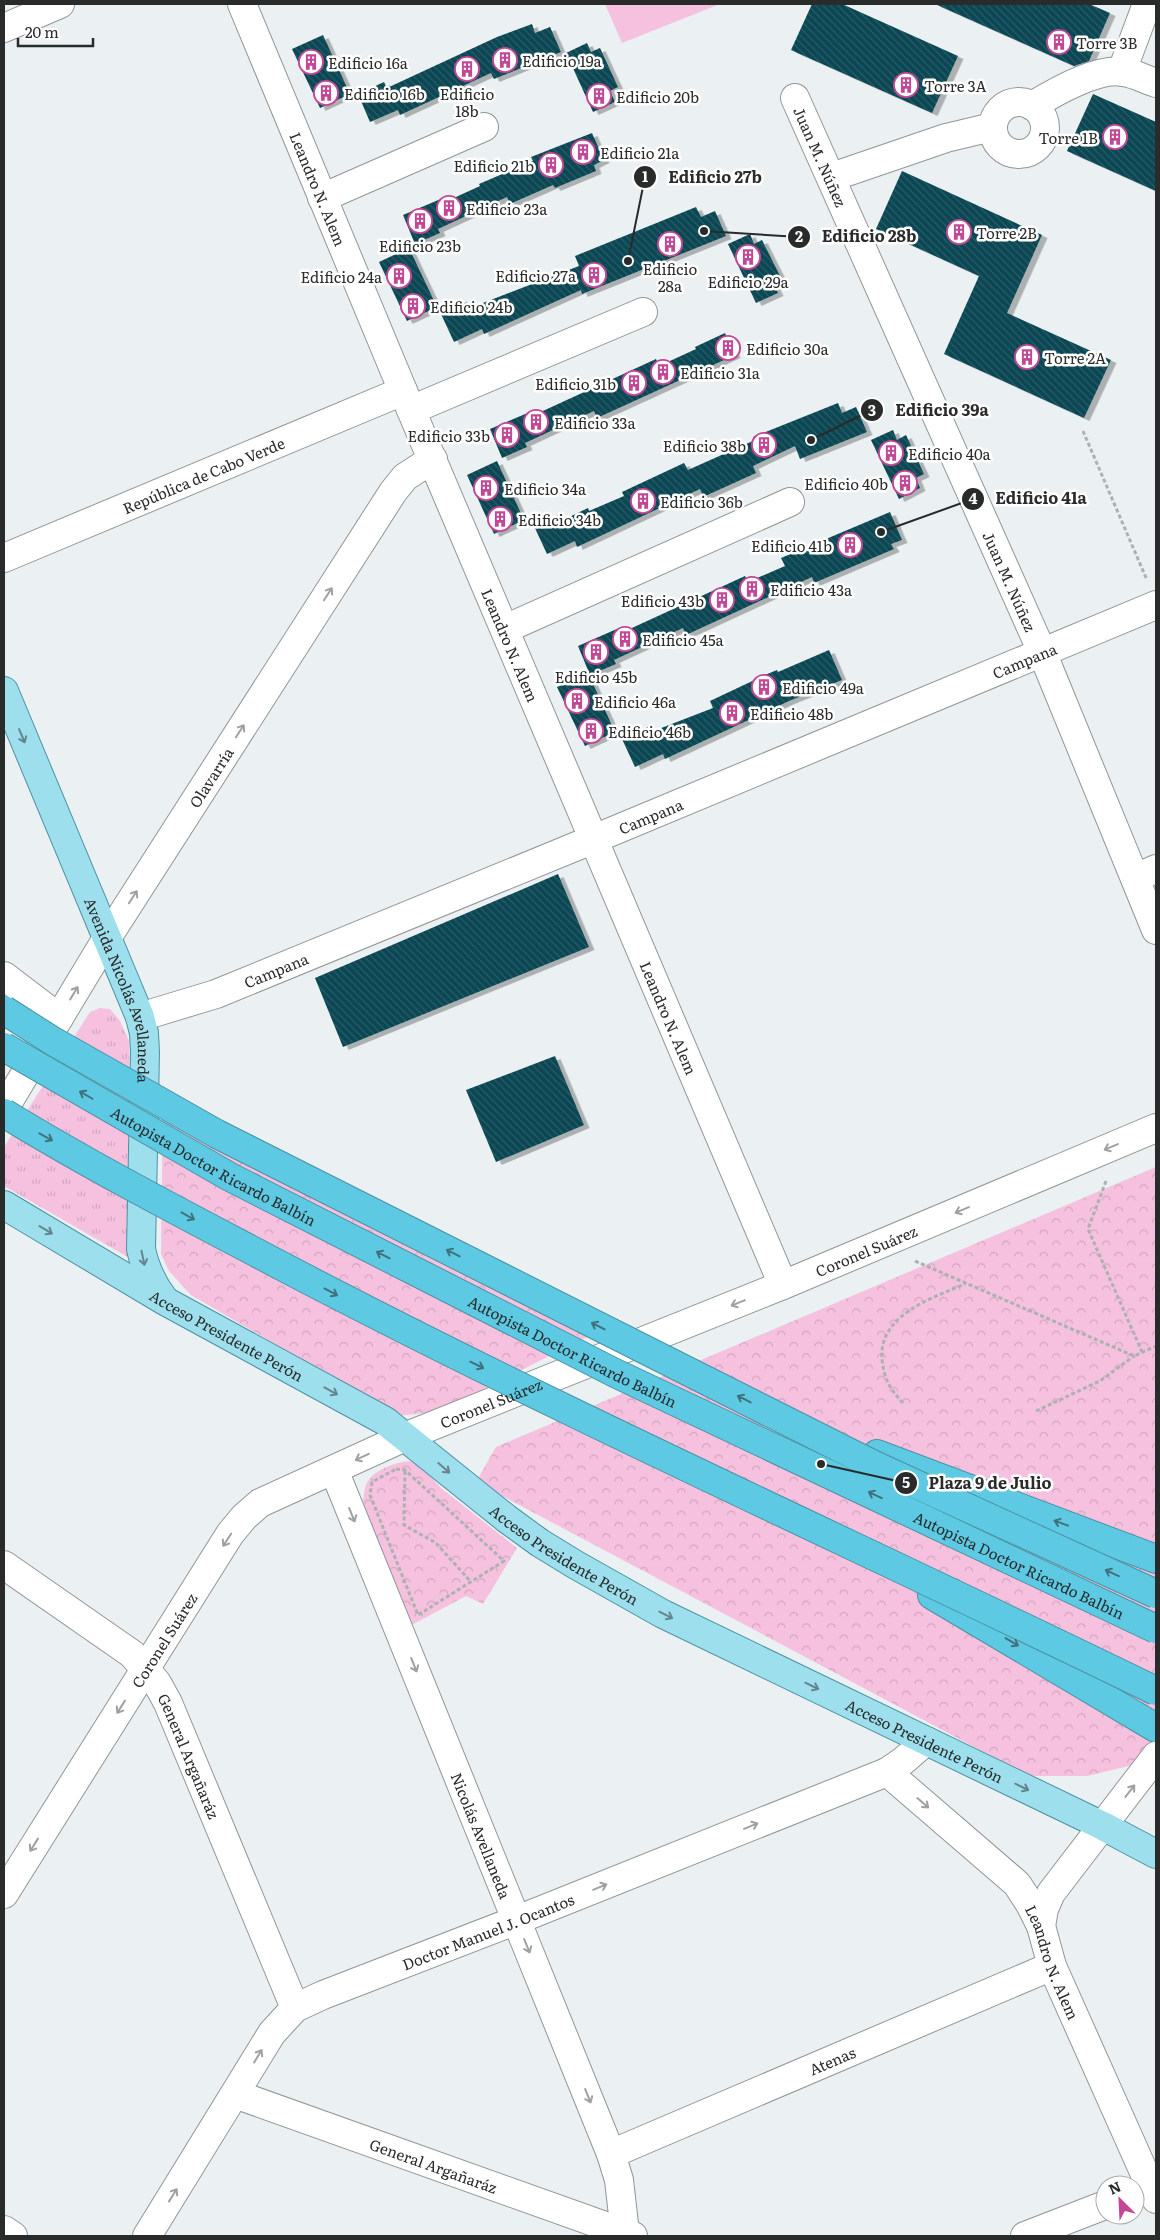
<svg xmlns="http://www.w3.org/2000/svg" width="1160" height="2240" viewBox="0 0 1160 2240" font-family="Literata,serif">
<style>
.grass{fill:url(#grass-tufts)}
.park{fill:url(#park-crowns)}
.garden{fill:#f6c1de}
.building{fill:url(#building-back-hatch);filter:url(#shadow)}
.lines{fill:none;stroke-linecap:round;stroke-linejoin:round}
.minor-casing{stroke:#919697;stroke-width:30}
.major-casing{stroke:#4b92a2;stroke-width:30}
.highway-casing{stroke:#4b92a2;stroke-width:30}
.path{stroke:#adb1b2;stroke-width:3;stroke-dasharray:4 2.5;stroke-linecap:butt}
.minor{stroke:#fff;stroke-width:28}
.major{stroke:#9edfee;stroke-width:28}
.highway{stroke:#5dc9e2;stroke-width:28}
.highway-bridge-casing{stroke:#4b92a2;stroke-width:30;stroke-linecap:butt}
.highway-bridge{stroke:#5dc9e2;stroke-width:28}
.oneway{stroke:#9fa0a0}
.oneway2{stroke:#64858c}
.oneway3{stroke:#40727d}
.labels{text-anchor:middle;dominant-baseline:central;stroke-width:5;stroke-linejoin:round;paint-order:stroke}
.poi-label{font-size:15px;fill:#292b2b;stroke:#fff;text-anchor:start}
.street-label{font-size:15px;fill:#292b2b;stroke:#fff}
.leader{fill:none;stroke:#292b2b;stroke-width:2}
.callout-dot{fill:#292b2b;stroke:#fff;stroke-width:2}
.mark-label{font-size:15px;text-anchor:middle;font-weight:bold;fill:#fff}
.callout-label{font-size:16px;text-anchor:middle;font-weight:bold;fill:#292b2b;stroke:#fff;stroke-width:5;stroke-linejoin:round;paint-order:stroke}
</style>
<defs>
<pattern id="grass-tufts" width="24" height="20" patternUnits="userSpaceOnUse" patternTransform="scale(1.25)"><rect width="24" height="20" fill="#f6c1de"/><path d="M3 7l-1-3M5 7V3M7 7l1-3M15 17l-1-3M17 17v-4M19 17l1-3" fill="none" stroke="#d3a6bf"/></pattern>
<pattern id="park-crowns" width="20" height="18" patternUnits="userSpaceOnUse" patternTransform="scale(1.25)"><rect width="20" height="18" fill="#f6c1de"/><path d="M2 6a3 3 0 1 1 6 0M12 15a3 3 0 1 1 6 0" fill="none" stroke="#d3a6bf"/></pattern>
<pattern id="building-back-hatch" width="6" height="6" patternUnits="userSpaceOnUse" patternTransform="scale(1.25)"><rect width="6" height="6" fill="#074652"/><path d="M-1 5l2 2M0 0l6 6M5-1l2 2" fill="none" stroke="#2c5e68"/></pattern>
<filter id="shadow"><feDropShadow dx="5.5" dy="3" stdDeviation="0" flood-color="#0004"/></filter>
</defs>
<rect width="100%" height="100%" fill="#ebf0f2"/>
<path class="grass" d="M100 1008 110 1009 120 1021 129 1041 133 1260 4 1186V1147L90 1012Z"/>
<path class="park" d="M163 1098 613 1324 440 1411 398 1416 191 1295 169 1271 161 1254Z
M1156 1167V1741L1141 1763 1087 1776H1029L476 1482 496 1447Z
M410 1461 422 1467 441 1488 517 1548 483 1604 466 1596 408 1627 363 1501C364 1496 364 1490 366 1485 372 1470 396 1462 410 1461Z"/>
<path class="garden" d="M605 4H720L622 43Z"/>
<path class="building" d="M812 4H842L958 56 932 113 791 50Z
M935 4H1089L1110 13 1089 61 1074 66Z
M532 24 535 33 550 27 561 52 494 79 491 73 400 115 398 110 370 122 358 94 384 82 387 88 497 37Z
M323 35 350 94 320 108 292 49Z
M587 43 591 52 600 48 618 87 610 91 615 102 593 112 566 53Z
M1093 94 1156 122V191L1067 151Z
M592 133 604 160 594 165 596 171 555 188 553 185 510 204 507 197 438 229 440 233 415 244 403 215 443 198 445 202 480 186 479 184 533 161 531 157Z
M902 171 1042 235 1007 313 1111 360 1084 418 944 354 979 276 876 229Z
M696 207 701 217 715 211 726 236 582 294 581 290 484 334 482 329 454 342 441 314 467 302 470 308 579 266 575 256Z
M750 234 754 244 762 240 781 278 773 282 778 293 756 303 728 244Z
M409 248 437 307 407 321 379 262Z
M725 333 735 355 597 418 594 411 525 443 527 447 502 458 490 429 530 412 532 416 656 359 659 366 696 349 695 347Z
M838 403 842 413 856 407 867 432 800 459 795 446 753 466 756 473 703 497 700 489 577 547 575 541 547 554 534 526 561 514 563 520 588 508 589 511 624 496 622 492 684 463 688 470 755 440 753 437Z
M893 430 897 440 906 435 924 474 916 478 920 488 899 499 871 440Z
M497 461 524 520 494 534 467 475Z
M890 512 902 540 891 544 894 549 814 583 812 577 686 635 683 628 614 660 616 664 590 675 578 646 619 628 621 633 745 576 748 582 785 566 781 558Z
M829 650 842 680 789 701 665 759 663 754 635 767 622 739 648 727 651 732 713 708 710 701 765 675 777 670 778 672Z
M588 673 615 732 585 746 557 687Z
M558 874 589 947 343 1047 315 978Z
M555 1056 584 1125 496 1162 466 1090Z"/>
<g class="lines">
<defs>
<g id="minor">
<path id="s1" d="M242 4 403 391 783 1285"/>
<path d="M4 28 60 4"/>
<path d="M1122 71 1147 4"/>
<path id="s2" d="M795 98 1042 652 1156 930"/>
<circle cx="1019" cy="128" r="26"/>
<path d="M1032 106C1053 93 1098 67 1123 72 1134 73 1146 80 1156 83"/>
<path d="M832 177 946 138 992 127"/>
<path d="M322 198 484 127"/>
<path d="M411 410 643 312"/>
<path id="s3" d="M4 558 403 391"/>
<path d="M505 629 790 502"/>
<path d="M1135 878 1156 869"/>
<path d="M4 976 59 1018"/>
<path id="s4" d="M140 1017 216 994 594 839 1156 605"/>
<path id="s5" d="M4 1109 107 938 393 492 405 477 433 459"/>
<path id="s6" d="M334 1470 611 2154 619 2180 625 2233"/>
<path id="s7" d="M4 1565 132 1654 157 1683 168 1703 295 2008"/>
<path id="s8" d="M887 1772 1017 1884 1030 1904 1041 1926 1052 1966 1156 2199"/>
<path id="s9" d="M4 1894 230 1534 244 1517 260 1503 407 1436 783 1285 1156 1128"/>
<path d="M1041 1926 1044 1909 1051 1893 1156 1756"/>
<path id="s10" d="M235 2094 633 2236"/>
<path id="s11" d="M611 2154 1052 1966"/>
<path d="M4 2230 13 2236"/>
<path id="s12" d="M147 2236 272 2033 295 2008 323 1995 517 1920 887 1772 903 1761 926 1741"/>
<path d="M1025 2236 1105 2205"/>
</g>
<g id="major">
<path id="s13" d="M4 691 140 1017 144 1033 145 1052 141 1249C145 1268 151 1282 163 1298"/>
<path id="s14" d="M4 1205 165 1301 385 1421 507 1519 540 1543 576 1565 663 1614 1103 1826 1156 1854"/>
</g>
<path id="highway" d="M877 1454 1156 1559
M932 1595 1156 1728"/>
</defs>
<use href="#minor" class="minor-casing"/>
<use href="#major" class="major-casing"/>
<use href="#highway" class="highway-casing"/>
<path class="path" d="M1083 431 1147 580
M1106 1181 1088 1229 1142 1352
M915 1261 1134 1356 1156 1346
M903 1403C889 1388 884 1379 882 1358 879 1315 932 1298 965 1284
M1036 1411 1100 1381 1134 1356
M396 1469 405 1470 504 1561 418 1615 370 1495 372 1482Z
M405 1471 404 1525 436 1543 471 1582"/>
<use href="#minor" class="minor"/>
<use href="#major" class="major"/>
<use href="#highway" class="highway"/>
<defs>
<g id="highway-bridge">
<path d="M4 1010 51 1040 217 1134 874 1465 1156 1594"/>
<path id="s15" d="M4 1047 230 1177 615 1373 1156 1629"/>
<path d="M4 1113C92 1167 185 1215 276 1263 565 1415 863 1548 1156 1691"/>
</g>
</defs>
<use href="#highway-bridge" class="highway-bridge-casing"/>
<use href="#highway-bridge" class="highway-bridge"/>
</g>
<defs><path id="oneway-shaft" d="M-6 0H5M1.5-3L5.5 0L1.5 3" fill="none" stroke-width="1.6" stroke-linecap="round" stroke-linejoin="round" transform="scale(1.25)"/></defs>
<g class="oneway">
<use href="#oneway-shaft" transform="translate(328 594) rotate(-57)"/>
<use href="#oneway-shaft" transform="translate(240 731) rotate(-57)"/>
<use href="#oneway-shaft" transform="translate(133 897) rotate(-57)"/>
<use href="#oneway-shaft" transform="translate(74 993) rotate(-59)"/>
<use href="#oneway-shaft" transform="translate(1111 1147) rotate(157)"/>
<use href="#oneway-shaft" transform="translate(962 1210) rotate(157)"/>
<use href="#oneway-shaft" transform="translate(738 1303) rotate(158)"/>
<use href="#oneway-shaft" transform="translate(362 1457) rotate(155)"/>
<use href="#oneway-shaft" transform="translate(352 1515) rotate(68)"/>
<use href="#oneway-shaft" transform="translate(227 1540) rotate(123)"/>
<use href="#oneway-shaft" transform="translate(414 1665) rotate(68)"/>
<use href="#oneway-shaft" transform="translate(121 1707) rotate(122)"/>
<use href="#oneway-shaft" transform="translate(1130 1791) rotate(-52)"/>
<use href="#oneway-shaft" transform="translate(923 1803) rotate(41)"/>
<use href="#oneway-shaft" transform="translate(751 1826) rotate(-22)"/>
<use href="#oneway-shaft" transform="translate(34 1845) rotate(122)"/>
<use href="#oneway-shaft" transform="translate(600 1887) rotate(-22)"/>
<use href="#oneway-shaft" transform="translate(527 1946) rotate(68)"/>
<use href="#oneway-shaft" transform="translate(258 2056) rotate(-59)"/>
<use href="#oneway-shaft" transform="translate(588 2096) rotate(68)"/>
<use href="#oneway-shaft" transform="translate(173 2195) rotate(-58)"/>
</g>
<g class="oneway2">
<use href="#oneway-shaft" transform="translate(22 736) rotate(67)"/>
<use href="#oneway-shaft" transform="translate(46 1230) rotate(31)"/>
<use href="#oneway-shaft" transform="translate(143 1258) rotate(78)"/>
<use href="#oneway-shaft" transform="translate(331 1391) rotate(29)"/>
<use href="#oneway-shaft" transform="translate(444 1468) rotate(41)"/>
<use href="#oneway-shaft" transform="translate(666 1615) rotate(27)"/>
<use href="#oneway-shaft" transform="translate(812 1686) rotate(26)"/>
<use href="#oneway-shaft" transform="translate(1022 1787) rotate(26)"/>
</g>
<g class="oneway3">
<use href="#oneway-shaft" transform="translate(86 1095) rotate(-150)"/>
<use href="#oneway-shaft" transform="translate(46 1137) rotate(29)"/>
<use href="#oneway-shaft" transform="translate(188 1216) rotate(29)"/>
<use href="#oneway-shaft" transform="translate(453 1253) rotate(-153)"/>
<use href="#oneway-shaft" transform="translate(383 1255) rotate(-153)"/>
<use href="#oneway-shaft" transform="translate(331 1292) rotate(28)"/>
<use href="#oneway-shaft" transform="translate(598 1326) rotate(-153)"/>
<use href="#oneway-shaft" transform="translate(477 1365) rotate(26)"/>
<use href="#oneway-shaft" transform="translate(744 1399) rotate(-153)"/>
<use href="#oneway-shaft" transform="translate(875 1495) rotate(-155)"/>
<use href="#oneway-shaft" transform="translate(1061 1523) rotate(-160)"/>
<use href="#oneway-shaft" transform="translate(1112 1573) rotate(-155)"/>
<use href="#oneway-shaft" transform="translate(1012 1642) rotate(31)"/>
</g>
<defs>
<symbol id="building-ring" viewBox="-11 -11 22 22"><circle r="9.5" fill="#fff" stroke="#c34797" stroke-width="1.5"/><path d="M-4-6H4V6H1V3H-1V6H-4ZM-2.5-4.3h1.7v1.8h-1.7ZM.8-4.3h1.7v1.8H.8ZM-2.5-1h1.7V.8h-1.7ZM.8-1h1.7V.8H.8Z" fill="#c34797"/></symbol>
</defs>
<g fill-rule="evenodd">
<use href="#building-ring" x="1045" y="28" width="28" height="28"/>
<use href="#building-ring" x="491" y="46" width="28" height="28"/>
<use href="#building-ring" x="297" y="48" width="28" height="28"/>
<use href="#building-ring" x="453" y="55" width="28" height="28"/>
<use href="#building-ring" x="892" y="71" width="28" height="28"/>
<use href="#building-ring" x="312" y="79" width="28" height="28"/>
<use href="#building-ring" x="585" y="82" width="28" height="28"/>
<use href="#building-ring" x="1101" y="123" width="28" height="28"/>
<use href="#building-ring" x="569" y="138" width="28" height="28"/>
<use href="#building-ring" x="537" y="151" width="28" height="28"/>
<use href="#building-ring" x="435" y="194" width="28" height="28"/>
<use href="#building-ring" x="406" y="207" width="28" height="28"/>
<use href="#building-ring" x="945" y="218" width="28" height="28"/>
<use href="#building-ring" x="656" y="230" width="28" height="28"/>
<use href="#building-ring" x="734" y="243" width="28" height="28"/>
<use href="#building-ring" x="580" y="261" width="28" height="28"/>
<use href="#building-ring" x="385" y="262" width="28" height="28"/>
<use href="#building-ring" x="399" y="292" width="28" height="28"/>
<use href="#building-ring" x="714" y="334" width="28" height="28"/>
<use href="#building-ring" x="1013" y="343" width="28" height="28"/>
<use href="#building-ring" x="649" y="358" width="28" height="28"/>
<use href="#building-ring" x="620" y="369" width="28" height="28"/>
<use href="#building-ring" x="522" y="408" width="28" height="28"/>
<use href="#building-ring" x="493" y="421" width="28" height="28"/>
<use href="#building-ring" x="750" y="431" width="28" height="28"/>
<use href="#building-ring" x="877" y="439" width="28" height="28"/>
<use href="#building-ring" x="891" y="469" width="28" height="28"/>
<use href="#building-ring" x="472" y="474" width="28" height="28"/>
<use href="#building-ring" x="629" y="487" width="28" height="28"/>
<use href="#building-ring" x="486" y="505" width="28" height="28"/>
<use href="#building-ring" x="836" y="531" width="28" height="28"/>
<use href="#building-ring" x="738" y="575" width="28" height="28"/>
<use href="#building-ring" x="708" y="586" width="28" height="28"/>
<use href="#building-ring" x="611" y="625" width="28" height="28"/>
<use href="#building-ring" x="582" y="638" width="28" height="28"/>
<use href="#building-ring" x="750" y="673" width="28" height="28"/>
<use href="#building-ring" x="563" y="687" width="28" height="28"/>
<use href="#building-ring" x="718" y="699" width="28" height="28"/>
<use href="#building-ring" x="577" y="717" width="28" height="28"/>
</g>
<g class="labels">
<g class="poi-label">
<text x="1076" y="42">Torre 3B</text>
<text x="522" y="60">Edificio 19a</text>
<text x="328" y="62">Edificio 16a</text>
<text x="924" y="85">Torre 3A</text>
<text x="344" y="93">Edificio 16b</text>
<text x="467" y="93" text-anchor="middle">Edificio<tspan x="467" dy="17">18b</tspan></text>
<text x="616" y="96">Edificio 20b</text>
<text x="1098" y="137" text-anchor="end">Torre 1B</text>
<text x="600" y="152">Edificio 21a</text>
<text x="534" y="165" text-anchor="end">Edificio 21b</text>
<text x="466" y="208">Edificio 23a</text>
<text x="976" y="232">Torre 2B</text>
<text x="420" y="245" text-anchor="middle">Edificio 23b</text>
<text x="670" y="268" text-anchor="middle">Edificio<tspan x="670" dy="17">28a</tspan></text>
<text x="576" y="275" text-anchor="end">Edificio 27a</text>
<text x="382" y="276" text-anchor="end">Edificio 24a</text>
<text x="748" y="281" text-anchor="middle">Edificio 29a</text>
<text x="430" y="306">Edificio 24b</text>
<text x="746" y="348">Edificio 30a</text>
<text x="1044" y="357">Torre 2A</text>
<text x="680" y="372">Edificio 31a</text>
<text x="616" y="383" text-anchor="end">Edificio 31b</text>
<text x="554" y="422">Edificio 33a</text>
<text x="490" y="435" text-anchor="end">Edificio 33b</text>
<text x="746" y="445" text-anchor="end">Edificio 38b</text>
<text x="908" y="453">Edificio 40a</text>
<text x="888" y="483" text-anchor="end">Edificio 40b</text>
<text x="504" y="488">Edificio 34a</text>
<text x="660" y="501">Edificio 36b</text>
<text x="518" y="519">Edificio 34b</text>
<text x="832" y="545" text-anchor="end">Edificio 41b</text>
<text x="770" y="589">Edificio 43a</text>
<text x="704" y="600" text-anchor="end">Edificio 43b</text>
<text x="642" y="639">Edificio 45a</text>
<text x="596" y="676" text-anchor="middle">Edificio 45b</text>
<text x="782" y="687">Edificio 49a</text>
<text x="594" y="701">Edificio 46a</text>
<text x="750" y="713">Edificio 48b</text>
<text x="608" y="731">Edificio 46b</text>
</g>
<g class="street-label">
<text stroke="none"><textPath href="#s2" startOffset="64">Juan M. Núñez</textPath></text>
<text stroke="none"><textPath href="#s1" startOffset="200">Leandro N. Alem</textPath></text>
<text stroke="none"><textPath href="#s3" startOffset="216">República de Cabo Verde</textPath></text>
<text stroke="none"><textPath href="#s2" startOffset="529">Juan M. Núñez</textPath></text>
<text stroke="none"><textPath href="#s1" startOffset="695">Leandro N. Alem</textPath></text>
<text stroke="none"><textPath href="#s4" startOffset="954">Campana</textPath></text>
<text stroke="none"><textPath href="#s5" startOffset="391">Olavarría</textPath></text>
<text stroke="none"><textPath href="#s4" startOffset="549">Campana</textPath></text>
<text stroke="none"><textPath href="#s4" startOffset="144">Campana</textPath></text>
<text stroke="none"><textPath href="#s13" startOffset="322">Avenida Nicolás Avellaneda</textPath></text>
<text stroke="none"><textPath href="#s1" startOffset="1100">Leandro N. Alem</textPath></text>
<text stroke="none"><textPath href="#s15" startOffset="241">Autopista Doctor Ricardo Balbín</textPath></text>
<text stroke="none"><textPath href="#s9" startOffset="1125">Coronel Suárez</textPath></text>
<text stroke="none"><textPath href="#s14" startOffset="258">Acceso Presidente Perón</textPath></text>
<text stroke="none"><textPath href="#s15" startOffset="645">Autopista Doctor Ricardo Balbín</textPath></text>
<text stroke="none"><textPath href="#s9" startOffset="720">Coronel Suárez</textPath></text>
<text stroke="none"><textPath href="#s14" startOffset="662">Acceso Presidente Perón</textPath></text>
<text stroke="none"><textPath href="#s15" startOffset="1140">Autopista Doctor Ricardo Balbín</textPath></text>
<text stroke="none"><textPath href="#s9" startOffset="300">Coronel Suárez</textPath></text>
<text stroke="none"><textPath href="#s14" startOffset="1068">Acceso Presidente Perón</textPath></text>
<text stroke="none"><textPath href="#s7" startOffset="274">General Argañaráz</textPath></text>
<text stroke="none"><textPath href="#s6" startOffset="394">Nicolás Avellaneda</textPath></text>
<text stroke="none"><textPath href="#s12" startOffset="480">Doctor Manuel J. Ocantos</textPath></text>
<text stroke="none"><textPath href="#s8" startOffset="258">Leandro N. Alem</textPath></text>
<text stroke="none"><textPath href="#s11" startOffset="240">Atenas</textPath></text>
<text stroke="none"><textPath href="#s10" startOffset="211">General Argañaráz</textPath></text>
</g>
</g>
<path class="leader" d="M628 261L645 177M704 231L799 237M811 440L872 410M881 532L973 499M821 1464L906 1483"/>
<g class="callout-dot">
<circle cx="628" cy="261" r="5"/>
<circle cx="704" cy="231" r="5"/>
<circle cx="811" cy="440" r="5"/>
<circle cx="881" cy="532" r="5"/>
<circle cx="821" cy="1464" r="5"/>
<circle cx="645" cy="177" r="12"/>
<circle cx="799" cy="237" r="12"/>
<circle cx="872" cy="410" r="12"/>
<circle cx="973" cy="499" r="12"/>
<circle cx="906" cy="1483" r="12"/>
</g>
<g class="mark-label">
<text x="645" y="182">1</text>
<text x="799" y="242">2</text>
<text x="872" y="416">3</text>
<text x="973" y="504">4</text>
<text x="906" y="1488">5</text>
</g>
<g class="callout-label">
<text x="715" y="183">Edificio 27b</text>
<text x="869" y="242">Edificio 28b</text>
<text x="942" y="416">Edificio 39a</text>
<text x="1041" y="504">Edificio 41a</text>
<text x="990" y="1489">Plaza 9 de Julio</text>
</g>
<rect width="1160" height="2240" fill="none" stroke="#292b2b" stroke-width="10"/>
<g transform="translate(1120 2200) rotate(336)"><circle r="24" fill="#ffffff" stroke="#a9aaaa"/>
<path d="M0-4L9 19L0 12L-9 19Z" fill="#c34797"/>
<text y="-8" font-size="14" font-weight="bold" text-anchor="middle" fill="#292b2b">N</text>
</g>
<path d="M18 38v8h75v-8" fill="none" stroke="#292b2b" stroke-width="2.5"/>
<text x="25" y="38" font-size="15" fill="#292b2b" stroke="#ffffff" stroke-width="4" paint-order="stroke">20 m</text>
</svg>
